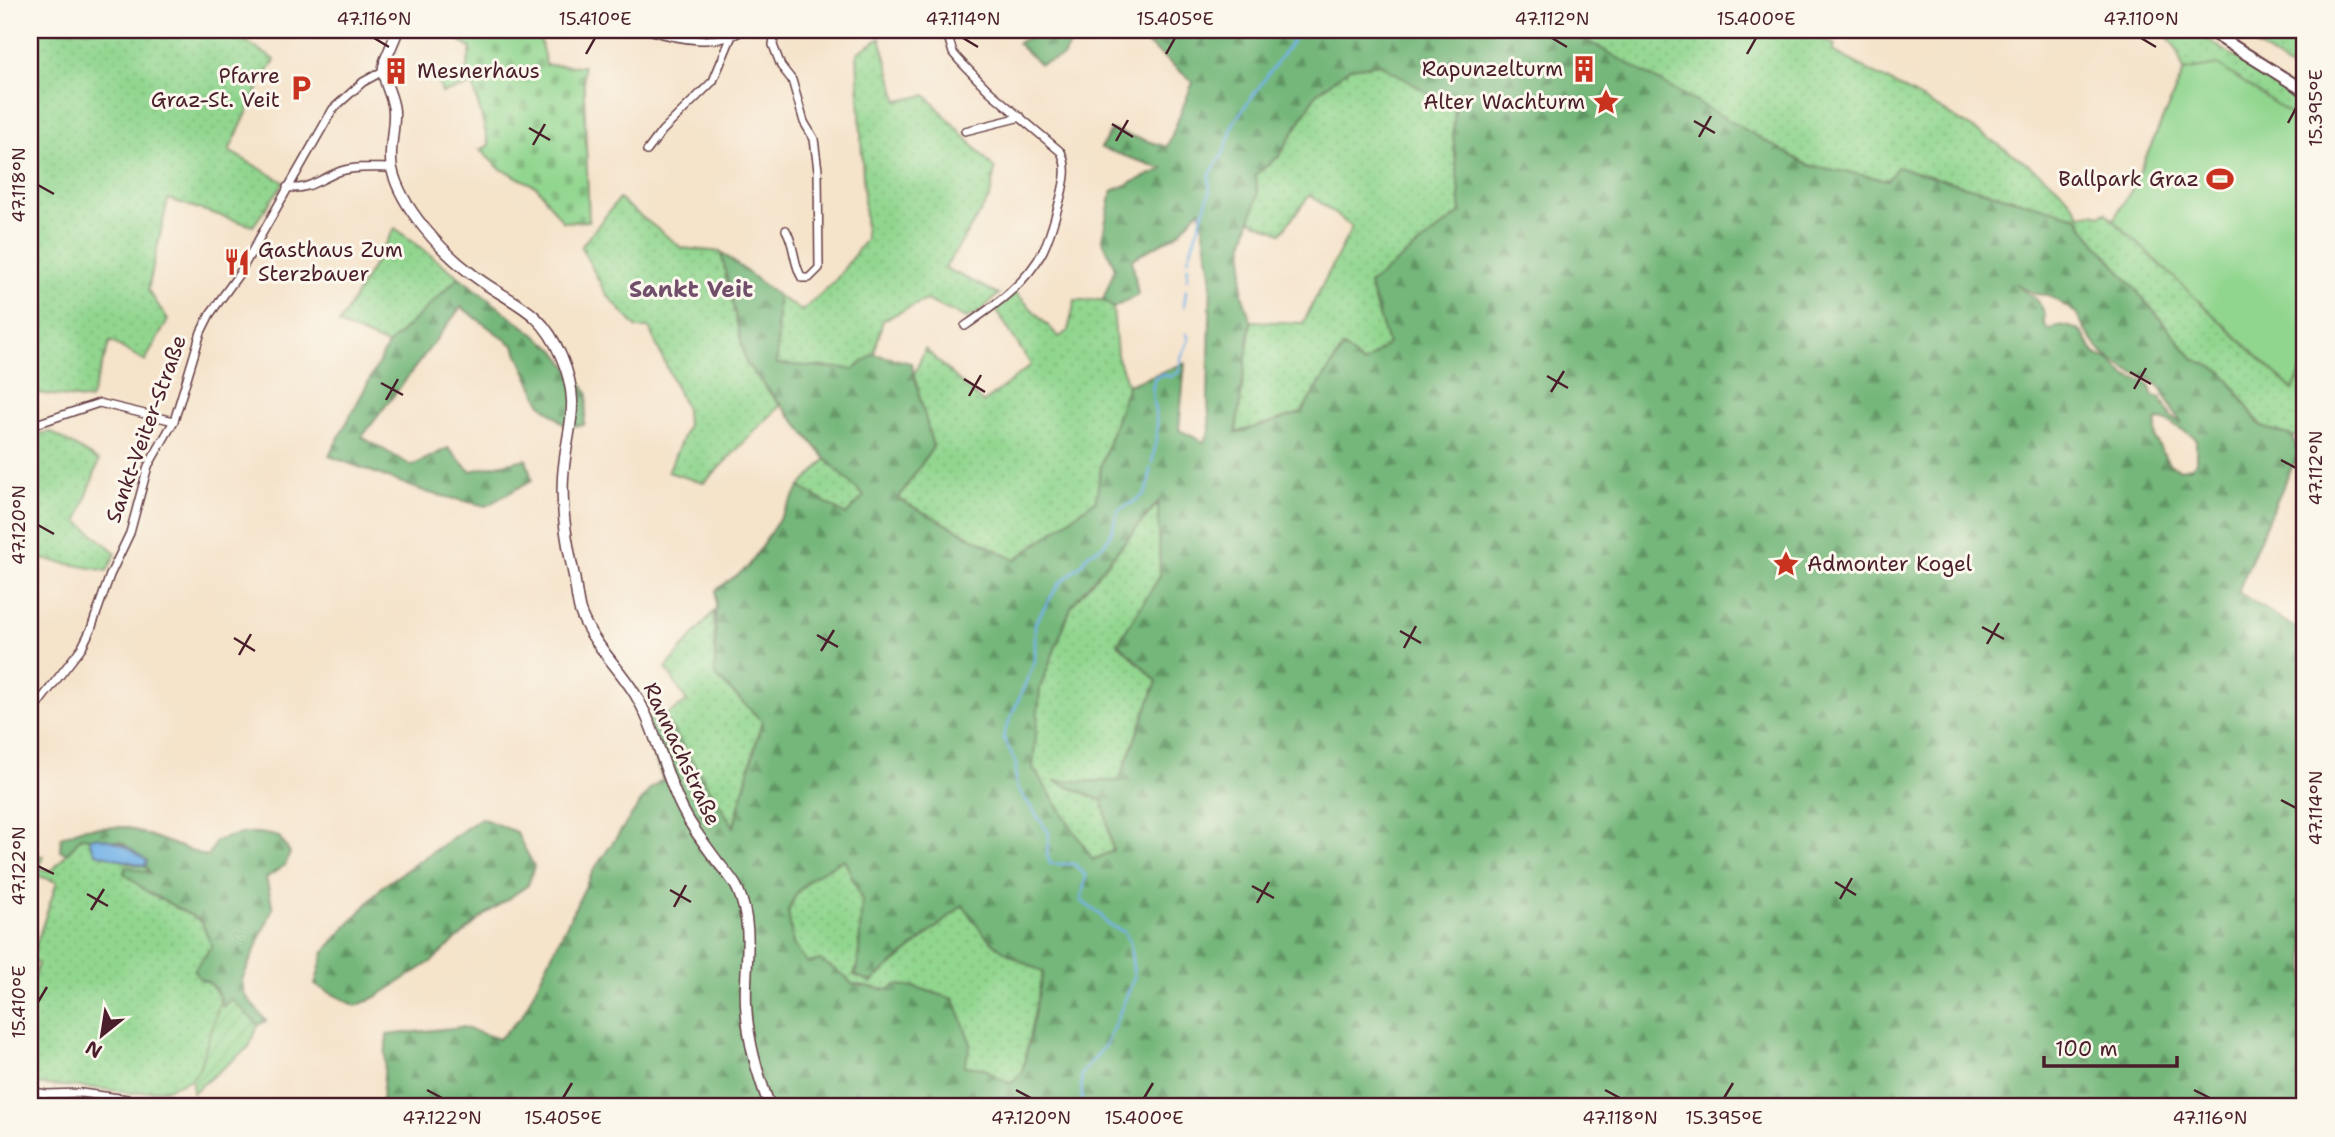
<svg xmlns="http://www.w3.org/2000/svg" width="2335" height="1137" viewBox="0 0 2335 1137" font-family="'Shantell Sans',sans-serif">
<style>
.grass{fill:url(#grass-dots);stroke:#6e7a5d;stroke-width:2}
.forest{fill:url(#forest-firs);stroke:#5f6b52;stroke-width:2;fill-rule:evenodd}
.cemetery{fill:url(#cemetery-stones);stroke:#6e7a5d;stroke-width:2}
.garden{fill:url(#garden-furrows);stroke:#6e7a5d;stroke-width:2}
.pitch{fill:#91d68f;stroke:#6e7a5d;stroke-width:2}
.water{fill:#74b3e7;stroke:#5f6989;stroke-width:2}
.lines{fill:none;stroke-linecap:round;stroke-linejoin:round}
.stream{stroke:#74b3e7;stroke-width:2.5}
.street-casing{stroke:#643c43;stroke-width:10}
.secondary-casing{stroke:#643c43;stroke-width:13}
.primary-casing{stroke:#643c43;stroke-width:14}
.street{stroke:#fff;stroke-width:7}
.secondary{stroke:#fff;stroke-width:10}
.primary{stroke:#fff;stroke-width:10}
.ticks{fill:none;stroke:#4a1f2b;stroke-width:2.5}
.labels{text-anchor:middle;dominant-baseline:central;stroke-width:6;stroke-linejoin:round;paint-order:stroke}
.poi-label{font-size:21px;fill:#4a1f2b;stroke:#fbf7ec;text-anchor:end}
.street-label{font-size:21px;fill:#4a1f2b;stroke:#fbf7ec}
.neighbourhood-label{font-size:23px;font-weight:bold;fill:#714f6b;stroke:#fbf7ec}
.neatline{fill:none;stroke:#4a1f2b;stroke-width:2.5}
.ticks-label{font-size:18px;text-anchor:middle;fill:#4a1f2b}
</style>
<defs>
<pattern id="grass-dots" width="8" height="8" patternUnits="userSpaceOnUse" patternTransform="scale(1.75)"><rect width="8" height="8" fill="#91d68f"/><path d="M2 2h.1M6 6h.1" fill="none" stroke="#7fb77c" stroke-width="1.8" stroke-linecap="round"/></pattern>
<pattern id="forest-firs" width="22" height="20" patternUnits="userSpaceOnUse" patternTransform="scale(1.75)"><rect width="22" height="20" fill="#74b77a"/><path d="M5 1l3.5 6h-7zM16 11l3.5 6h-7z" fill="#619464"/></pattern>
<pattern id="cemetery-stones" width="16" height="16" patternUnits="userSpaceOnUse" patternTransform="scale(1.75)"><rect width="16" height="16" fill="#91d68f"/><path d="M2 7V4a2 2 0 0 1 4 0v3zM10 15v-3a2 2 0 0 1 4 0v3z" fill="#7fb77c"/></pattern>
<pattern id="garden-furrows" width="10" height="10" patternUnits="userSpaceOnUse" patternTransform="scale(1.75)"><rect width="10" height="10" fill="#91d68f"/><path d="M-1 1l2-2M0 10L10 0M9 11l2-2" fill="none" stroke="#7fb77c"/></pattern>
</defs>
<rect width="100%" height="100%" fill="#fbf7ec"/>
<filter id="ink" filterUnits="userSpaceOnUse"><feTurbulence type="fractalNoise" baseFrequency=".0143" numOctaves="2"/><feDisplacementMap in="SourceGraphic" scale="14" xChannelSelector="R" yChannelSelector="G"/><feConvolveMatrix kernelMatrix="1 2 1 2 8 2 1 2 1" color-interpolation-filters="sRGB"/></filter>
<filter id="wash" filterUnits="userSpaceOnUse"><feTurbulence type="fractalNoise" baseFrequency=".00686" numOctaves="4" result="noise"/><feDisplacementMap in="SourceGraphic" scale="28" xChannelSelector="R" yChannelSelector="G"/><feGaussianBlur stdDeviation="1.57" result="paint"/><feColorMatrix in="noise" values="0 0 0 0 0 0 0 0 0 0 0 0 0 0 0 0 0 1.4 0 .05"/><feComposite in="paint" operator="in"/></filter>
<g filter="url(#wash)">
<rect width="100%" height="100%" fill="#f5e3ca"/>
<path class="grass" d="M30 30H246L242 39 275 60 262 81 229 151 284 182 253 226 168 199 148 290 168 320 145 361 110 341 90 400 30 392Z
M1578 30H1806L1835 45 1833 51C1892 83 1952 113 2008 151 2033 168 2065 187 2080 215L2093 213 2100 215 2105 212 2293 390 2305 363V436H2292L2262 427 2223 372 2194 359 2087 232 2078 217 1808 165 1586 40Z
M2162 30H2193L2305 102V125L2218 65 2184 71 2176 48Z
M2234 30H2305V78Z
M880 38 898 101 926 95 995 169 990 197 945 268 999 294 978 313 966 318 926 300 883 320 874 354 854 369 777 364 778 296 802 311 834 282 866 239 857 53Z
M1380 64 1456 109 1453 133 1461 212 1369 284 1388 344 1363 364 1343 347 1301 413 1235 433 1251 321 1303 323 1352 227 1310 195 1281 233 1250 220 1258 194 1255 175 1279 156 1317 93 1350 68Z
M619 199 682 248 721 252 746 363 780 406 704 483 668 472 687 427 686 409 649 328H637L606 294 581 247Z
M395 228 459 277 388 345 339 324Z
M1014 291 1059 337 1068 331 1075 300H1103L1113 308 1117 355 1128 385 1101 466 1096 500 1015 560 898 499 933 447 913 377 925 349 983 403 1031 365 995 308Z
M51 432 99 461 78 521 116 553 107 571 30 557V435Z
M826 459 865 496 846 515 800 487Z
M1159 502 1160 576 1118 643 1157 681 1119 781H1056L1103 801 1113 851 1093 860 1033 768 1040 688 1072 605Z
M714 611 715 675 762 721 733 828 664 716 687 702 666 668Z
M81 837H93L89 840 91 846C106 854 129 865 145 866L151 874 126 866 124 873 146 891 201 921 212 946 200 979 208 981 221 999 199 1069 192 1079 167 1089 134 1093 94 1088 30 1084V990L38 964 31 960 57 882 30 873V854L43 856 39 868 52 871Z
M845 859 862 900 858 966 854 974 871 982 963 905C988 945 1002 951 1043 972L1022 1073 1010 1084 983 1068 964 1066 954 999 915 987 896 985 887 990 852 984 845 976 808 963 793 944 788 912 796 894 811 878Z"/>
<path class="forest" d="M1044 30H1081L1076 31 1063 57 1040 64 1017 43Z
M1131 30H1578L1586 40 1808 165 1888 180 1897 167 2078 217 2087 232 2194 359 2223 372 2261 427 2292 436 2299 452 2269 517 2238 592 2305 634V1107H338L363 1106 382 1101 387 1035 462 1027 499 1039 522 1016 593 871 650 789 663 779 639 719 664 716 734 827 762 721 715 675 716 590 748 567 800 487 846 515 864 496 826 459 746 363 721 252 778 296 777 364 854 369 874 354 911 363 933 447 898 499 1015 560 1096 500 1101 466 1128 385 1185 363 1179 430 1204 442 1210 431 1208 401 1211 274 1200 209 1178 234 1132 259 1138 295 1113 308 1103 300 1115 268 1102 239 1112 191 1163 169 1101 148 1111 130 1167 147 1193 82ZM1380 64 1455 109 1453 133 1461 212 1369 284 1388 344 1363 364 1344 347 1301 413 1236 433 1251 321 1242 294 1244 241 1258 194 1255 175 1279 156 1317 93 1350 68ZM2015 283 2034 294 2048 295 2076 313 2087 333 2102 353 2127 370 2152 380 2161 388 2173 411 2182 423 2171 417 2161 398 2153 396 2149 385 2144 381 2126 376 2110 360 2095 354C2085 343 2088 332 2072 328 2063 325 2058 324 2051 330L2047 329 2043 321 2045 317C2042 299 2027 295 2015 283ZM2157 420 2167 421 2196 438V462L2192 467 2180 469 2169 464 2155 439ZM1158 502 1160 576 1118 643 1157 681 1119 781H1054L1103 801 1113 851 1093 860 1033 768 1040 688 1072 605ZM844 859 862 900 858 966 854 975 871 982 963 905C988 945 1002 952 1043 972L1022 1073 1010 1084 983 1068 964 1066 971 1044 954 999 915 987 896 985 887 990 852 984 845 976 820 960 808 963 793 944 788 911 796 894 811 878Z
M459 277 555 350 588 393 584 425 566 426 541 404 514 346 461 307 362 437 412 466 448 448 470 471 526 459 532 480 486 506 429 493 329 456 388 345Z
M481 818 516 832 534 866 528 885 483 916 432 961 376 997 356 1006 315 985 324 952 382 887Z
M126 827 208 857 216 841C243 832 251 830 279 837L290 853 285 865 266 878 273 908 242 980 244 994 266 1021 258 1025 231 1000 223 1008C219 994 215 982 200 979L194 970 212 946 201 921 146 891 124 873 126 866 150 873 145 866 147 861 121 842 81 837 67 854 60 850 61 837 83 828Z"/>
<path class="cemetery" d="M447 30H538L546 65 583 66 589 221 563 222 537 187 499 168 480 150 489 145 473 85 442 93 439 83 466 71 471 49Z"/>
<path class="garden" d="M221 999 223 1007 231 999 258 1025 249 1047 192 1093V1079L199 1069Z"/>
<path class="pitch" d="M2218 65 2305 124V363L2293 390 2113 220 2131 191 2184 71Z"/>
<path class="water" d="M93 837C118 840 128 847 147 861L145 866 95 853 89 840Z"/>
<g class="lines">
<path class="stream" d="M1188 259 1210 191 1209 176 1225 150 1234 122 1300 30
M1187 279 1188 266
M1184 306 1186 290
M1152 463C1154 452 1157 439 1157 428 1157 410 1148 395 1155 377L1163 374 1170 377 1179 372 1181 358 1189 339 1186 333
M1080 1107 1082 1100 1081 1075 1107 1043 1134 978 1130 942 1124 932 1107 924 1100 914 1081 901 1086 876 1074 864H1050L1047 854 1049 833 1016 786V764L1003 736 1035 661V623L1059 584 1082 564 1089 553C1111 546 1112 530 1118 510 1140 499 1151 496 1150 469"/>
</g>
</g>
<g filter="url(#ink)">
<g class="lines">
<defs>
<path id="street" d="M649 30C677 39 718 47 743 30
M775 30 773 45 781 66 792 80 804 122 814 139 818 170 819 268 809 278H802C793 264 795 245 786 230
M946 30 953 53 959 60 989 91 1061 152C1069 168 1064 184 1060 200 1055 217 1051 235 1043 251 1027 283 994 306 965 326
M965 131 1021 117
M647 151 662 131 713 81 731 38
M287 187C307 192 323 177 341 171 356 166 376 168 392 168
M30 426 99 403 174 421
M30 714 82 647 91 629 110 575 130 533 148 466 174 421 201 332 210 314 239 274 333 109 363 82 383 71
M30 1091 46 1094 81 1093 127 1099"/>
<path id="secondary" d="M385 61 398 30
M384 66C382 82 393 95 394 111 395 130 388 150 392 169 401 208 442 252 473 275 512 305 540 306 561 356 583 407 566 428 563 477 561 511 567 543 574 576 576 587 577 600 580 611 591 642 618 666 635 694 655 727 663 767 679 802 689 824 703 842 717 861 724 870 733 879 738 890 755 930 744 964 746 1005 748 1042 757 1073 770 1107"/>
<path id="primary" d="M2208 30 2305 91"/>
</defs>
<use href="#street" class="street-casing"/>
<use href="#secondary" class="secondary-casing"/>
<use href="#primary" class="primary-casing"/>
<use href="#street" class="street"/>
<use href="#secondary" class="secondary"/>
<use href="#primary" class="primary"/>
</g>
</g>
<path class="ticks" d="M374 38 389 47M963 38 978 47M1552 38 1567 47M2141 38 2156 47M586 54 595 38M1166 54 1175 38M1747 54 1756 38M1694 121 1715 133M2288 123 2296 108M1112 124 1133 137M529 128 550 140M1699 137 1711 116M1116 141 1128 120M533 145 545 124M38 185 54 194M2130 372 2151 384M1547 376 1568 388M964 379 985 392M381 383 403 395M2134 389 2146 368M1551 392 1564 371M969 396 981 375M386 400 398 379M2281 460 2296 468M38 525 54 534M1982 627 2004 639M1400 631 1421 643M817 635 838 647M234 638 255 651M1987 644 1999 623M1404 648 1416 626M821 651 834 630M239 655 251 634M2281 800 2296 808M38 866 54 874M1835 882 1856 895M1252 886 1274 898M670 890 691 902M87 894 108 906M1840 899 1852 878M1257 903 1269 882M674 907 686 885M91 910 104 889M38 1002 47 987M427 1090 442 1098M1016 1090 1031 1098M1605 1090 1620 1098M2194 1090 2210 1098M563 1098 572 1083M1144 1098 1153 1083M1724 1098 1733 1083"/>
<defs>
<symbol id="building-bare" viewBox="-9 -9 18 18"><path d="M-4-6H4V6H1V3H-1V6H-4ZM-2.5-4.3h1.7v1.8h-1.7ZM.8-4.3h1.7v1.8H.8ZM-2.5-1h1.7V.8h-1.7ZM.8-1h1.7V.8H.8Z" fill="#c8321e" stroke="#fbf7ec" stroke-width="2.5" paint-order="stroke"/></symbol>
<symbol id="parking-bare" viewBox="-9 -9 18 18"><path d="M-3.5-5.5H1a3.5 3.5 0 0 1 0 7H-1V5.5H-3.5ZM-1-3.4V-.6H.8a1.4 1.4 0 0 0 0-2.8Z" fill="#c8321e" stroke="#fbf7ec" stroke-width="2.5" paint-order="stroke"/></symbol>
<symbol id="sight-bare" viewBox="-9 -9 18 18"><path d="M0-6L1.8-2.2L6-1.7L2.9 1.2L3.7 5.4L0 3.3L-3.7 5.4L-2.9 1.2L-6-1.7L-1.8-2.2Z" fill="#c8321e" stroke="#fbf7ec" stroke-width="2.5" paint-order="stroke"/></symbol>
<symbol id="stadium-bare" viewBox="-9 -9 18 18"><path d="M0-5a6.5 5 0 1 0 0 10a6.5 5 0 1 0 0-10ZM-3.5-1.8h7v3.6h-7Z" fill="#c8321e" stroke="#fbf7ec" stroke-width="2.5" paint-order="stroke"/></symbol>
<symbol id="restaurant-bare" viewBox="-9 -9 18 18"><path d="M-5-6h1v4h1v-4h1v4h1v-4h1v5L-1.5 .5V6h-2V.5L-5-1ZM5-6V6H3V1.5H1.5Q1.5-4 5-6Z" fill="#c8321e" stroke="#fbf7ec" stroke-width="2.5" paint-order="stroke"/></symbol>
</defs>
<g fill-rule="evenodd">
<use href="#building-bare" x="1565" y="50" width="38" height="38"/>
<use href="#building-bare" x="377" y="52" width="38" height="38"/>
<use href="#parking-bare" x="282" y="69" width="38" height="38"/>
<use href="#sight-bare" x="1587" y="83" width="38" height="38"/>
<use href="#stadium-bare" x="2201" y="160" width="38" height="38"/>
<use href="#restaurant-bare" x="218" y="243" width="38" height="38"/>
<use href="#sight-bare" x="1767" y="545" width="38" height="38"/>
</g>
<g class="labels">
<g class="poi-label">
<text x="1563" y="69">Rapunzelturm</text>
<text x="417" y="71" text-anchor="start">Mesnerhaus</text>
<text x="280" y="76">Pfarre<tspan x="280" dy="24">Graz-St. Veit</tspan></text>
<text x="1585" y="102">Alter Wachturm</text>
<text x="2199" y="179">Ballpark Graz</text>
<text x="258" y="250" text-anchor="start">Gasthaus Zum<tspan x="258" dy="24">Sterzbauer</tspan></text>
<text x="1807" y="564" text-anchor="start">Admonter Kogel</text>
</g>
<g class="street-label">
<text transform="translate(146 429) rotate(-70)">Sankt-Veiter-Straße</text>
<text transform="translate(682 754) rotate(65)">Rannachstraße</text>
</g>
<g class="neighbourhood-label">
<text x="691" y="289">Sankt Veit</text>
</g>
</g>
<rect width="2335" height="1137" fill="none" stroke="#fbf7ec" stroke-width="77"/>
<g transform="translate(102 1035) rotate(210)" stroke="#fbf7ec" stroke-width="5" paint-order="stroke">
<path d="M0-5L12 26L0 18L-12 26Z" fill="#4a1f2b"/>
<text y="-10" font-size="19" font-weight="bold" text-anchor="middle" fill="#4a1f2b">N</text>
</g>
<path d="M2044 1056v10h133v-10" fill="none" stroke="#4a1f2b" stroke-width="3.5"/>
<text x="2055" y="1056" font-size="21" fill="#4a1f2b" stroke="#fbf7ec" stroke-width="5" paint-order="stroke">100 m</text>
<rect x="38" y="38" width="2258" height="1060" class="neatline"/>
<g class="ticks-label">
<text x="374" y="25">47.116°N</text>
<text x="595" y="25">15.410°E</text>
<text x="963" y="25">47.114°N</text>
<text x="1175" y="25">15.405°E</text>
<text x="1552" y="25">47.112°N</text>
<text x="1756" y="25">15.400°E</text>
<text x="2141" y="25">47.110°N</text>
<text transform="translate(2316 108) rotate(-90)" y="6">15.395°E</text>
<text transform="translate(19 185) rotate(-90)" y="6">47.118°N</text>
<text transform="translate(2316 468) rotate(-90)" y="6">47.112°N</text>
<text transform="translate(19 525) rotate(-90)" y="6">47.120°N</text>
<text transform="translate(2316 808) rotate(-90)" y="6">47.114°N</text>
<text transform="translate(19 866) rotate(-90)" y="6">47.122°N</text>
<text transform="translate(19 1002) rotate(-90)" y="6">15.410°E</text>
<text x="442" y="1124">47.122°N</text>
<text x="563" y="1124">15.405°E</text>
<text x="1031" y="1124">47.120°N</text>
<text x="1144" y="1124">15.400°E</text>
<text x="1620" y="1124">47.118°N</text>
<text x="1724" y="1124">15.395°E</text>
<text x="2210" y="1124">47.116°N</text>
</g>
</svg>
